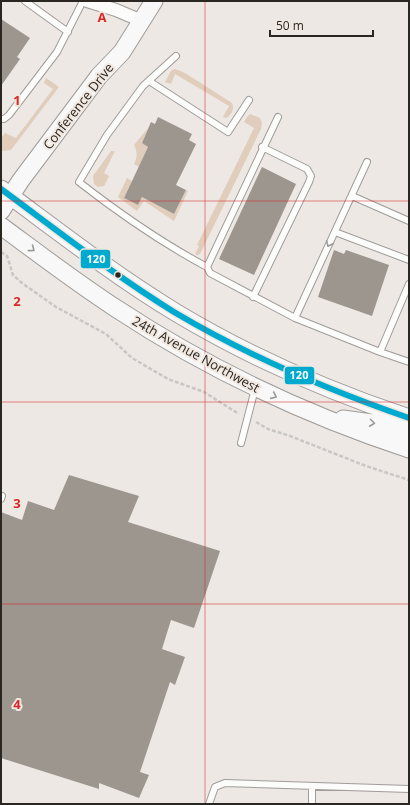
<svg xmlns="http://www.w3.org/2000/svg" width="410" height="805" viewBox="0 0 410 805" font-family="'Open Sans',sans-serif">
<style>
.green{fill:#e0cdbb}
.building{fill:#9d968f}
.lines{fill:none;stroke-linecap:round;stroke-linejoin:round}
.lane-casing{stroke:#9f9c99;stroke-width:8}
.street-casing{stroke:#9f9c99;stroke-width:14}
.secondary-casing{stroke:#9f9c99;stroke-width:19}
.path{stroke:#c8c7c5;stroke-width:2.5;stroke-dasharray:4 2;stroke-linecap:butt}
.lane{stroke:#fcfcfb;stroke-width:6}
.street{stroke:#fcfcfb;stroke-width:12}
.secondary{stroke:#f8f8f8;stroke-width:17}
.bus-1-casing{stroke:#f1e8e0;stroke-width:9}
.bus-1{stroke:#00a9ce;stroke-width:6}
.oneway{stroke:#9e9c9a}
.oneway2{stroke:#9b9a98}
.grid{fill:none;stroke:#d62828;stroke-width:1;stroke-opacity:0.55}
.bus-dot{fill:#2a2723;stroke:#f1e8e0;stroke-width:1.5}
.labels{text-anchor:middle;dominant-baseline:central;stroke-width:4;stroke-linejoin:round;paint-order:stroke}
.street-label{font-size:13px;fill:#2a2723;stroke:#f1e8e0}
.grid-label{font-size:13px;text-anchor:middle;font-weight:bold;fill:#d62828;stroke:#f1e8e0;stroke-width:4;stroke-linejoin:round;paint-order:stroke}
.line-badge{stroke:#f1e8e0;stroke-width:1.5}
.badge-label{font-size:11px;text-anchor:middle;font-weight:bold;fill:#fff}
</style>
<rect width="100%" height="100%" fill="#ede8e4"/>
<path class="green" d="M174 69 178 70 185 73 232 103C235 108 231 116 226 118L223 117 229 106 175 74 171 84 165 82 171 71Z
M46 78 59 87 11 150 1 151V138L5 133 16 138 53 89 44 83Z
M250 114 260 118 262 123 261 129 200 254 197 255 195 254 199 246 197 245 254 128 244 122 247 117Z
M148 128 142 143 148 147 139 167 134 164C137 158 138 152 134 145Z
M111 151H115L104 173 109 176 104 186 98 187 94 184 93 176Z
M127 178 132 181 124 198 138 205 142 197 174 214 186 190 188 191 174 221 144 201 137 211 118 197Z"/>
<path class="building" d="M1 19 30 38 17 57 20 59 1 86Z
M158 117 192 134 189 140 196 144 176 185 186 190 174 214 142 197 138 205 124 198 148 147 142 143 151 122 155 124Z
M262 167 296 184 254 275 219 259Z
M334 250 344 254 346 250 389 265 372 316 318 297Z
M69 475 139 496 128 522 220 551 194 628 171 620 162 649 185 657 175 685 170 682 140 772 149 775 139 798 99 783V789L1 758V512L22 520 28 501 54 510Z"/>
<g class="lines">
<defs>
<path id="lane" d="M25 1 68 32
M176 56 143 86 107 135 79 182C120 214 162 243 207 267
M149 81 228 132 249 100
M278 117 207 267 210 273 295 318 380 352 409 284
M1 119H4L9 115 57 52 83 1
M352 196 409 221
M335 232 409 260
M253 297 309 182 311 176 307 169 262 147
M295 318 367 162
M380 352 409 362
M241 443 255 389
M1 496H2L1 499
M209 804 215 787 225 783 409 789
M312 804V786"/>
<path id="street" d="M87 1 116 10 142 21"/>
<path id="secondary" d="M1 189C58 231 114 275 175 312 248 356 328 391 409 418
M1 211 21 180 99 76 122 52 154 1
M1 226C39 254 77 283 117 309 208 369 306 415 409 449
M343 419 379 424 409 433"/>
</defs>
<use href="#lane" class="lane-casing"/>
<use href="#street" class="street-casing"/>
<use href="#secondary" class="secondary-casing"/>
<path class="path" d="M1 252 7 256 13 275 22 283 56 307 106 334 132 358 168 379 204 392 239 414
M256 422 268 429 290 436 366 466 409 480"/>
<use href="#lane" class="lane"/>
<use href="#street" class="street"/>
<use href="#secondary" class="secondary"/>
<defs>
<path id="bus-1" d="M1 189C58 231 114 275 174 312 248 356 328 390 409 418"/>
</defs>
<use href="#bus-1" class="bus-1-casing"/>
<use href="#bus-1" class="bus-1"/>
</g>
<defs><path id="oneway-chevron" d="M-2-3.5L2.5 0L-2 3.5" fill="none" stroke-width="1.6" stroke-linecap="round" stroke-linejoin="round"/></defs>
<use class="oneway" href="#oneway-chevron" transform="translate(329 244) rotate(115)"/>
<g class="oneway2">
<use href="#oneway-chevron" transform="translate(32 249) rotate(37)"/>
<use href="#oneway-chevron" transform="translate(274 396) rotate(24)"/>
<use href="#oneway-chevron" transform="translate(372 423) rotate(7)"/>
</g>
<path class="grid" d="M205 1V804M1 201H409M1 402H409M1 604H409"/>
<circle class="bus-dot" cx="118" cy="275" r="3.5"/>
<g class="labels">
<g class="street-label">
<text transform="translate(78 106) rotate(-52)">Conference Drive</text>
<text transform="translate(196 354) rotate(29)">24th Avenue Northwest</text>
</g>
</g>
<g class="grid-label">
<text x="102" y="22">A</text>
<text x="17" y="105">1</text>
<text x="17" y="306">2</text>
<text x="17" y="508">3</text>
<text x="17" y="709">4</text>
</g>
<g class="line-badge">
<rect x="80" y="249" width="31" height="20" rx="4" fill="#00a9ce"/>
<rect x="284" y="366" width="31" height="19" rx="4" fill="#00a9ce"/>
</g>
<g class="badge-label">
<text x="96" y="263">120</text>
<text x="299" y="379">120</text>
</g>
<rect width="410" height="805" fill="none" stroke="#2a2723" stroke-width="4"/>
<path d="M270 30v6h103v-6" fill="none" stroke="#2a2723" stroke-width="2"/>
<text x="276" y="30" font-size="12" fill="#2a2723" stroke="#f1e8e0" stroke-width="3" paint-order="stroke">50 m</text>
</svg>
